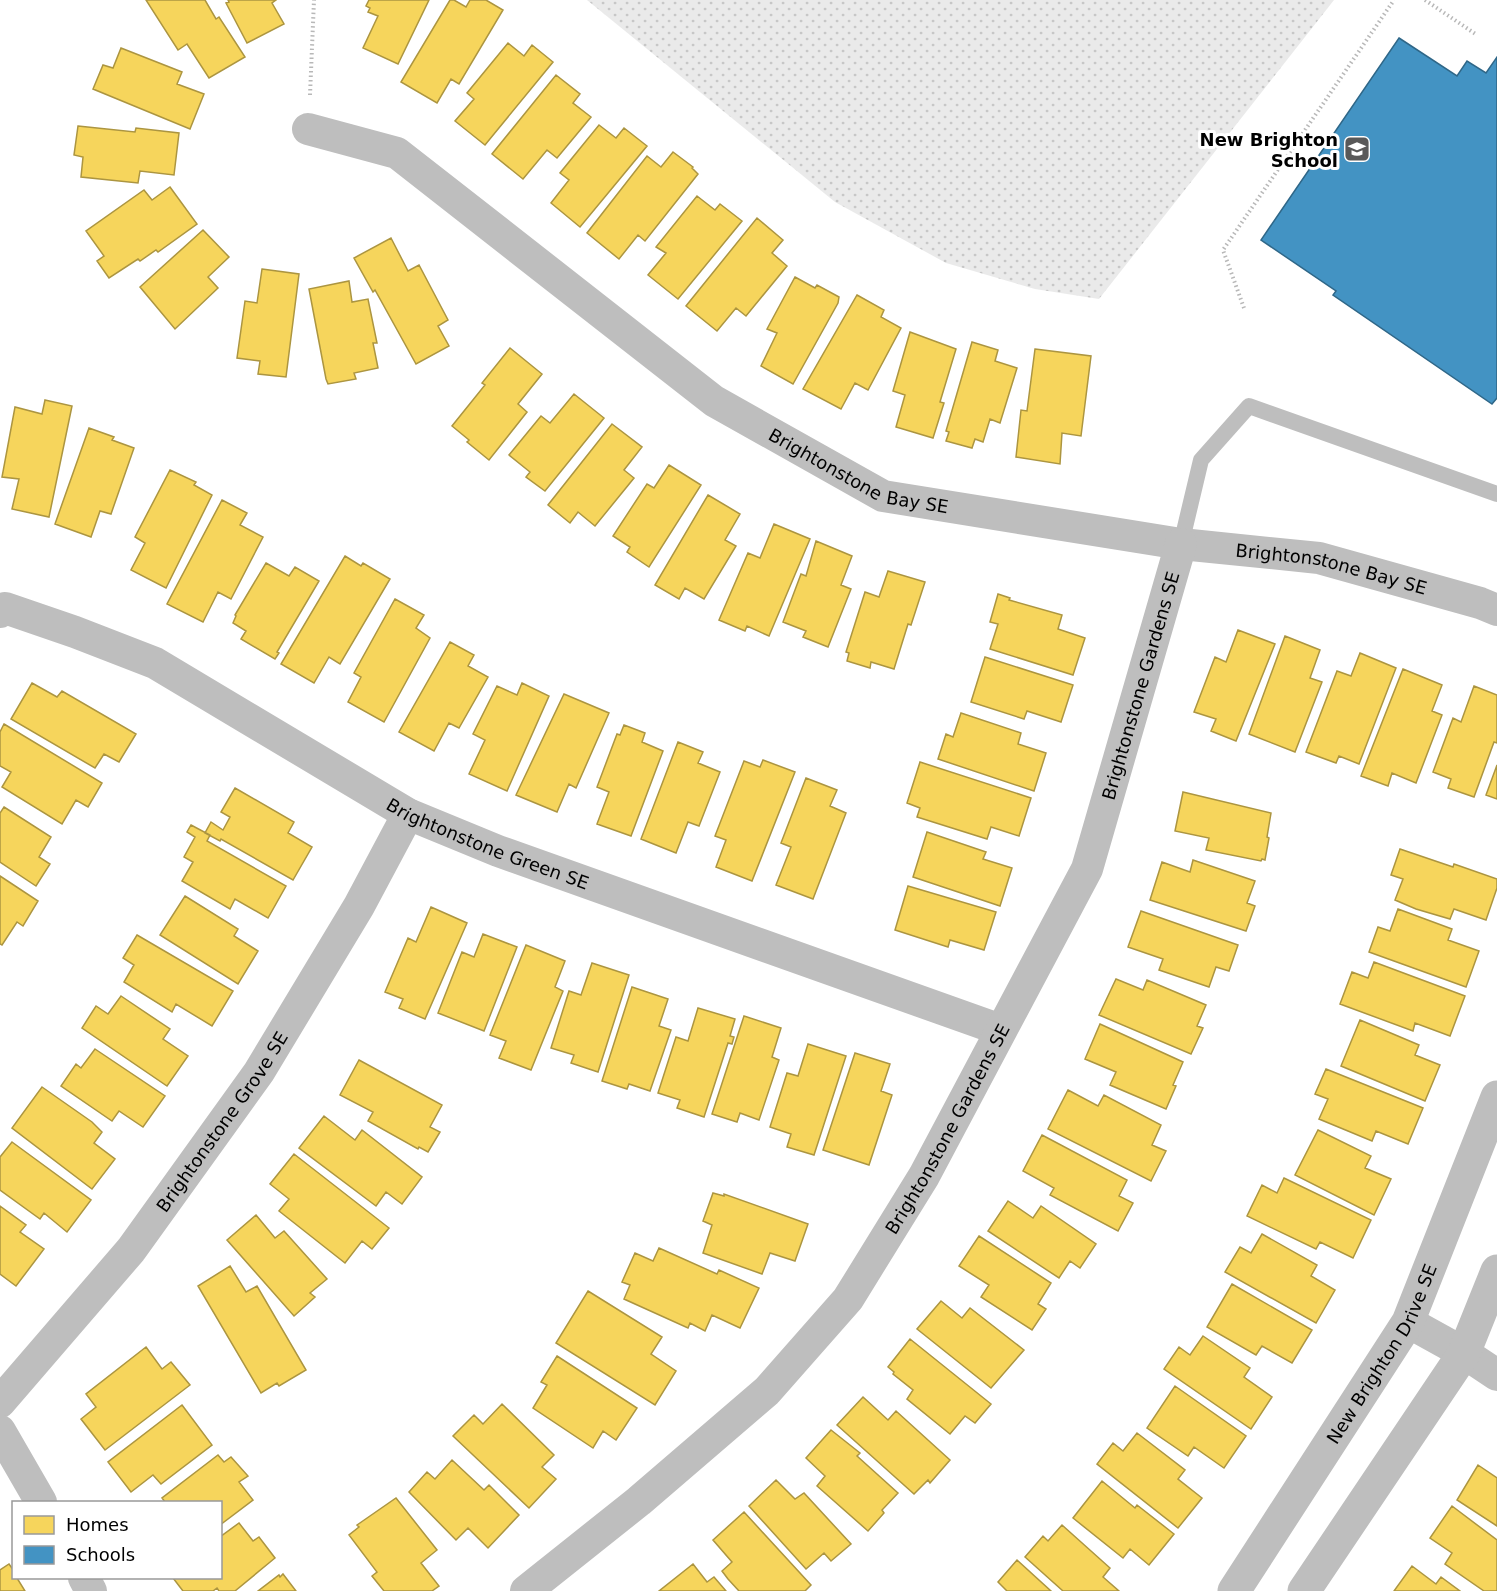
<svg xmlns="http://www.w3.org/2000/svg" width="1497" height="1591" viewBox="0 0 1497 1591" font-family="'DejaVu Sans',sans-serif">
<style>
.park{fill:url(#park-dots)}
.homes{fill:#f6d55c;stroke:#ac9540;stroke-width:1.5}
.schools{fill:#4393c3;stroke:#2f6788;stroke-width:1.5}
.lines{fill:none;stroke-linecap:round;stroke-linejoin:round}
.path{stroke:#b8b8b8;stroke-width:4;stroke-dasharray:1.5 3;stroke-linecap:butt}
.service{stroke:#bebebe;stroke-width:16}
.minor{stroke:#bebebe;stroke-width:32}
.tertiary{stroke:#bebebe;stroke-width:33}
.labels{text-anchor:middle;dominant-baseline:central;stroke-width:6;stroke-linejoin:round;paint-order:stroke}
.poi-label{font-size:18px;font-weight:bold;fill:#000;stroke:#fff;text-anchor:end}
.street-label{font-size:18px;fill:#000;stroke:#fff}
</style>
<defs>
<pattern id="park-dots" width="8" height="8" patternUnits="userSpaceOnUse" patternTransform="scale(1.5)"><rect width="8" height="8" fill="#eaeaea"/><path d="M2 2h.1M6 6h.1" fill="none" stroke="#c7c7c7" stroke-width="1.8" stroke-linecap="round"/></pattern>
</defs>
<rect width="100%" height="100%" fill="#fff"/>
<path class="park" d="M587 0H1334L1099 299 1035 289 946 263 835 202Z"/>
<path class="homes" d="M146 0H205L216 19 219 17 245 57 209 78 187 44 178 50Z
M228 0H276L272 3 284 24 247 43 226 3 229 2Z
M369 0H429L398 64 363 48 378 16 368 12 370 8 366 6Z
M450 0H454L466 7 470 0H486L503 10 459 84 451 79 437 103 401 82Z
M508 43 524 56 532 45 553 62 485 145 455 121 474 99 467 93Z
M121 48 182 72 177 84 204 94 190 129 93 89 103 65 113 68Z
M556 75 580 94 573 103 591 117 557 158 547 150 523 179 492 154Z
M599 125 616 138 624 128 647 146 580 227 551 203 569 180 560 173Z
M78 126 135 132 136 128 179 133 174 175 140 171 138 183 81 177 83 157 74 155Z
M673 152 693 167 692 168 698 174 645 241 638 235 619 259 587 233 647 156 661 167Z
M170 187 197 224 158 252 156 250 140 261 138 259 109 278 97 261 104 256 86 231 144 190 152 200Z
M697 196 715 210 720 204 742 221 678 299 648 275 666 253 656 247Z
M757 218 783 240 772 253 787 266 746 316 736 308 717 331 686 306Z
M203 230 229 257 208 277 218 288 175 329 140 287Z
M391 238 408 271 419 265 448 320 438 326 449 346 416 364 375 290 373 292 354 258Z
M262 269 299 274 286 377 258 374 260 361 237 358 245 301 257 303Z
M795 277 815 288 817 285 839 297 838 303 793 384 761 366 777 333 767 329Z
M349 281 352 302 368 299 377 343H373L378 368 354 373 356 379 328 384 326 379 309 289Z
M857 295 884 310 881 317 901 328 868 390 855 383 841 409 803 389Z
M910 332 956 349 940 402 944 403 933 438 896 427 905 395 893 391Z
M972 342 998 350 995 361 1017 368 1000 423 990 419 983 442 975 439 972 448 946 441 949 432 946 431Z
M510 348 542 374 518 404 527 412 489 460 467 442 469 440 452 426 485 385 482 383Z
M1035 349 1091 356 1081 436 1062 433 1060 464 1016 457 1021 410 1027 411Z
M574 394 604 418 545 491 526 477 530 472 509 455 541 416 550 423Z
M45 400 72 406 49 517 12 509 19 479 2 477 15 407 42 414Z
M612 424 642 447 624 470 634 478 595 526 578 512 570 523 548 505Z
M89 428 114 437 112 440 134 448 111 514 100 511 91 537 55 524Z
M669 465 701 485 649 567 627 552 630 547 613 536 647 484 654 488Z
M170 470 196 482 194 485 212 495 166 588 131 570 145 543 135 537Z
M708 495 740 514 725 540 736 546 704 599 685 588 679 599 655 585Z
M222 500 247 513 240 525 263 537 231 599 218 592 203 622 167 604Z
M774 524 810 539 769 636 747 626 745 631 719 620 748 553 760 558Z
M816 541 852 556 841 585 851 589 828 647 803 637 806 631 783 622 801 574 806 576Z
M345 556 361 566 363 563 390 579 340 664 329 657 314 683 281 664Z
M266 563 289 576 295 567 319 581 277 652 279 653 275 659 241 639 246 631 233 623 236 616 235 615Z
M888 571 925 582 911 625 908 624 894 669 871 662 870 668 847 661 849 653 846 652 865 592 879 597Z
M998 594 1010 598 1009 600 1062 615 1058 629 1085 638 1073 675 990 649 998 624 990 622Z
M395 599 424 615 416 628 430 638 384 722 348 702 361 677 354 673Z
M1238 630 1275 644 1236 741 1211 731 1216 719 1194 712 1215 657 1226 662Z
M1285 636 1320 650 1310 678 1322 682 1295 752 1249 734Z
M450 642 474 655 468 666 488 677 459 728 449 723 434 751 399 732Z
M1360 653 1396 668 1359 764 1339 756 1336 763 1306 752 1337 671 1351 676Z
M985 657 1073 685 1061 722 1027 711 1024 719 971 702Z
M1403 669 1442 685 1432 711 1442 715 1416 783 1392 773 1388 786 1361 776Z
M32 683 57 697 62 691 136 734 119 762 104 754 95 768 11 719Z
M522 683 549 696 507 791 469 774 485 740 473 734 497 686 517 695Z
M1474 686 1497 695V743L1494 742 1474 797 1448 788 1451 779 1433 772 1453 718 1461 722Z
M564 694 609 713 576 788 569 784 557 812 516 795Z
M961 713 1021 733 1018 744 1046 753 1034 791 938 759 946 734 953 737Z
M4 724 102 783 88 807 76 800 62 824 2 787 11 772 0 766V732Z
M624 725 645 733 642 742 663 751 631 836 597 824 609 792 597 787 617 734 620 735Z
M678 742 703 752 698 763 720 772 699 826 688 822 676 853 641 839Z
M763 760 795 772 752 881 716 867 726 840 715 836 744 761 760 767Z
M920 762 1031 798 1019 836 991 827 987 839 917 817 920 808 907 803Z
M1497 765V799L1486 795Z
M806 778 837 790 830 806 846 813 813 899 776 885 791 847 781 843Z
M235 788 294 822 288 833 312 847 293 880 221 839 220 841 205 833 211 822 223 830 230 817 221 812Z
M1183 792 1271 813 1267 837 1269 838 1265 860 1262 859 1261 861 1206 850 1209 838 1175 831Z
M4 807 51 837 39 857 50 864 36 886 0 862V813Z
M191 825 210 835 207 841 286 886 268 918 235 899 230 909 182 881 193 862 184 857 195 837 187 832Z
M927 832 986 852 983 859 1012 868 1000 906 913 877Z
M1400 849 1453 867 1454 864 1497 879V888L1486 920 1454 909 1450 919 1416 909 1395 900 1403 879 1391 875Z
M1193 860 1255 881 1247 903 1255 906 1246 931 1150 900 1162 862 1190 872Z
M0 876 38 901 23 926 17 922 2 945 0 944Z
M908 886 996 912 984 950 950 940 948 947 895 930Z
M185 896 238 929 234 936 258 951 238 984 160 935Z
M431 907 467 923 425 1019 399 1008 403 999 385 992 408 938 416 942Z
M1398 909 1452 929 1448 940 1479 951 1466 987 1369 952 1378 927 1390 931Z
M1141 911 1238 945 1229 971 1216 967 1209 987 1159 970 1163 959 1128 947Z
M483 934 517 947 484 1031 438 1013 462 952 474 957Z
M137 935 233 991 212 1026 176 1004 172 1012 124 982 134 965 123 958Z
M526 945 565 961 555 987 563 991 531 1070 499 1058 506 1041 490 1035Z
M1374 962 1465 996 1450 1036 1415 1023 1413 1031 1340 1004 1352 972 1368 978Z
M592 963 629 975 598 1072 571 1063 574 1055 551 1048 569 991 581 995Z
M1116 979 1143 990 1147 980 1206 1005 1197 1026 1203 1028 1191 1054 1099 1015Z
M632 987 668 999 659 1026 671 1030 650 1091 629 1084 627 1089 602 1081Z
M121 996 170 1029 163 1039 188 1056 167 1086 82 1028 96 1006 108 1014Z
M698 1008 735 1019 730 1036 734 1037 732 1044 728 1043 704 1117 677 1108 680 1100 658 1093 676 1037 688 1041Z
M744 1016 781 1028 772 1057 779 1060 759 1120 740 1113 737 1122 712 1114Z
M1360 1020 1419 1045 1415 1055 1440 1065 1425 1101 1341 1066Z
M1100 1024 1183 1062 1173 1085 1176 1086 1166 1109 1110 1085 1116 1072 1085 1059Z
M808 1044 846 1056 814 1155 787 1147 791 1134 770 1127 787 1073 798 1076Z
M95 1049 165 1096 143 1127 119 1111 112 1121 61 1086 76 1064 81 1068Z
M855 1053 890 1064 881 1091 892 1095 869 1165 823 1150Z
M359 1060 442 1105 430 1127 440 1132 428 1152 419 1147 418 1149 368 1121 373 1112 340 1095Z
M1326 1069 1423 1108 1408 1144 1376 1131 1372 1141 1319 1119 1328 1099 1315 1094Z
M42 1087 92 1122 102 1132 94 1143 115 1159 92 1189 12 1128Z
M1068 1090 1098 1106 1104 1095 1161 1125 1152 1145 1166 1151 1151 1181 1048 1129Z
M324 1116 355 1140 362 1130 422 1177 402 1204 386 1192 376 1206 299 1148Z
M1318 1130 1371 1156 1365 1168 1391 1179 1374 1215 1295 1175Z
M1042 1135 1127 1180 1119 1196 1133 1203 1118 1231 1050 1195 1054 1188 1023 1171Z
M12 1142 91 1200 67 1232 44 1213 40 1219 0 1190V1157Z
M294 1154 389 1228 372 1249 362 1241 345 1263 279 1211 289 1199 270 1184Z
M1284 1178 1371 1220 1353 1258 1320 1242 1316 1249 1247 1216 1262 1185 1277 1193Z
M713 1193 724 1196V1194L808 1224 795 1261 770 1253 762 1274 703 1253 712 1225 703 1221Z
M1008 1201 1033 1218 1041 1206 1096 1244 1080 1268 1070 1261 1059 1278 988 1231Z
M0 1206 26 1225 20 1232 44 1249 16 1286 0 1274Z
M256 1215 275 1238 284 1231 327 1279 310 1293 315 1297 294 1316 227 1240Z
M1262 1234 1317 1265 1311 1276 1335 1290 1316 1323 1225 1272 1240 1247 1251 1253Z
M979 1236 1051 1283 1038 1304 1046 1309 1032 1330 981 1297 989 1285 959 1266Z
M659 1248 717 1274 719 1270 759 1288 740 1328 712 1315 705 1331 690 1323 688 1328 624 1299 630 1285 622 1282 635 1253 653 1261Z
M230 1266 246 1292 257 1286 306 1370 279 1386 277 1383 261 1393 198 1286Z
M1232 1284 1312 1330 1292 1363 1262 1346 1256 1355 1207 1327Z
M588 1291 662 1337 651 1354 676 1371 655 1405 556 1343Z
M941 1301 962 1318 970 1308 1024 1350 991 1388 917 1329Z
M1203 1336 1250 1368 1244 1377 1272 1397 1251 1429 1164 1369 1179 1347 1190 1355Z
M910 1339 991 1404 975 1423 965 1416 950 1434 907 1399 913 1390 893 1374 894 1372 888 1367Z
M146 1347 162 1369 171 1362 190 1385 105 1450 81 1419 96 1407 86 1394Z
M557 1356 637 1408 616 1440 603 1431 593 1448 533 1408 547 1385 541 1382Z
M1175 1386 1246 1436 1224 1468 1194 1447 1188 1456 1147 1428Z
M863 1397 888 1420 896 1411 950 1460 930 1483 928 1480 914 1494 837 1425Z
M502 1404 554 1455 542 1467 556 1479 529 1508 453 1436 474 1415 483 1424Z
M182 1405 212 1445 161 1484 153 1475 131 1492 108 1462Z
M831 1430 860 1453 857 1456 898 1493 882 1510 884 1513 868 1531 817 1486 825 1476 806 1458Z
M1137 1433 1185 1470 1178 1479 1202 1498 1178 1528 1097 1464 1113 1443 1123 1451Z
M218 1455 224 1462 231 1457 248 1476 239 1482 253 1500 220 1525V1502H165L162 1498Z
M452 1460 484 1490 489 1485 519 1515 488 1548 468 1528 456 1540 409 1492 427 1472 435 1479Z
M1478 1465 1497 1478V1526L1457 1500Z
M776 1480 795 1499 804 1493 851 1544 831 1561 824 1553 806 1569 749 1506Z
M1102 1481 1135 1508 1137 1505 1174 1534 1149 1565 1130 1549 1123 1558 1073 1518Z
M396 1498 437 1550 421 1563 439 1586 432 1591H384L372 1576 377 1572 349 1535 359 1527 357 1525Z
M1452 1506 1497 1540V1591H1484L1445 1564 1452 1553 1430 1538Z
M744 1512 811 1585 805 1591H739L728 1579 722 1571 732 1562 713 1540Z
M239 1523 253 1541 259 1537 275 1558 235 1591H219L217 1588 213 1591H183L173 1578H220V1537Z
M1062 1525 1110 1568 1103 1577 1119 1591H1063L1025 1557 1043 1536 1048 1541Z
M1017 1560 1051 1591H1007L998 1582Z
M9 1564 14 1571V1578H17L25 1591H0V1570Z
M693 1564 707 1582 714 1577 726 1591H659Z
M1412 1566 1436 1584 1441 1577 1460 1591H1394Z
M283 1574 296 1591H258L279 1575 280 1577Z"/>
<path class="schools" d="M1399 38 1457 76 1467 61 1486 73 1497 57V398L1492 404 1333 295 1336 291 1261 240Z"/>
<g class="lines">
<path class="path" d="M1425 0 1477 35
M310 95 314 0
M1244 308 1223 250 1394 0"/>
<path class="service" d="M1181 544 1201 460 1249 406 1497 494"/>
<g class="minor">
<path id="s1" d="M308 129 397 153 714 401 883 496 1181 544 1319 558 1480 603 1497 610"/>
<path id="s2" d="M0 612 5 608 75 632 155 663 408 814 498 851 1001 1030"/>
<path d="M1408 1322 1464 1353 1497 1375"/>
<path id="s3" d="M0 1402 131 1250 259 1072 359 906 408 814"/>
<path d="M0 1431 41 1502"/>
<path d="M84 1578 91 1591"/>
<path id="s4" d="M526 1591 639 1501 767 1391 848 1299 924 1176 1087 869 1181 544"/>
</g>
<g class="tertiary">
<path id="s5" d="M1234 1591 1408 1322 1497 1097"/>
<path d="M1304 1591 1464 1353 1497 1271"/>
</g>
</g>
<defs>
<symbol id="school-square" viewBox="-11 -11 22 22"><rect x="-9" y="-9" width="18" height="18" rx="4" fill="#595959" stroke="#fff"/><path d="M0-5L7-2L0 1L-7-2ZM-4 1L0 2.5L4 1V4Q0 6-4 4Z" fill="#fff"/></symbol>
</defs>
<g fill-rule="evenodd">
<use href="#school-square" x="1342" y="134" width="30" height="30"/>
</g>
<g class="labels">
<g class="poi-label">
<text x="1338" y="139">New Brighton<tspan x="1338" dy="21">School</tspan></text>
</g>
<g class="street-label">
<text stroke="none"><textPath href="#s1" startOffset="657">Brightonstone Bay SE</textPath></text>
<text stroke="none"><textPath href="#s1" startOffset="1143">Brightonstone Bay SE</textPath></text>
<text stroke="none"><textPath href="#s4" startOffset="1119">Brightonstone Gardens SE</textPath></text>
<text stroke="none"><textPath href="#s2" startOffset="546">Brightonstone Green SE</textPath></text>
<text stroke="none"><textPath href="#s3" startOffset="358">Brightonstone Grove SE</textPath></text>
<text stroke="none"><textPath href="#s4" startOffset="633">Brightonstone Gardens SE</textPath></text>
<text stroke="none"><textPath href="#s5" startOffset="280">New Brighton Drive SE</textPath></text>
</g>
</g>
<rect x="12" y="1501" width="210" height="78" fill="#ffffff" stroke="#999999" stroke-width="1.5"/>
<rect x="24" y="1516" width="30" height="18" fill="#f6d55c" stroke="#999999" stroke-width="1.5"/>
<text x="66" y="1531" font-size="18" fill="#000000">Homes</text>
<rect x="24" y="1546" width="30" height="18" fill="#4393c3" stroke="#999999" stroke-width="1.5"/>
<text x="66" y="1561" font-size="18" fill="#000000">Schools</text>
</svg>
